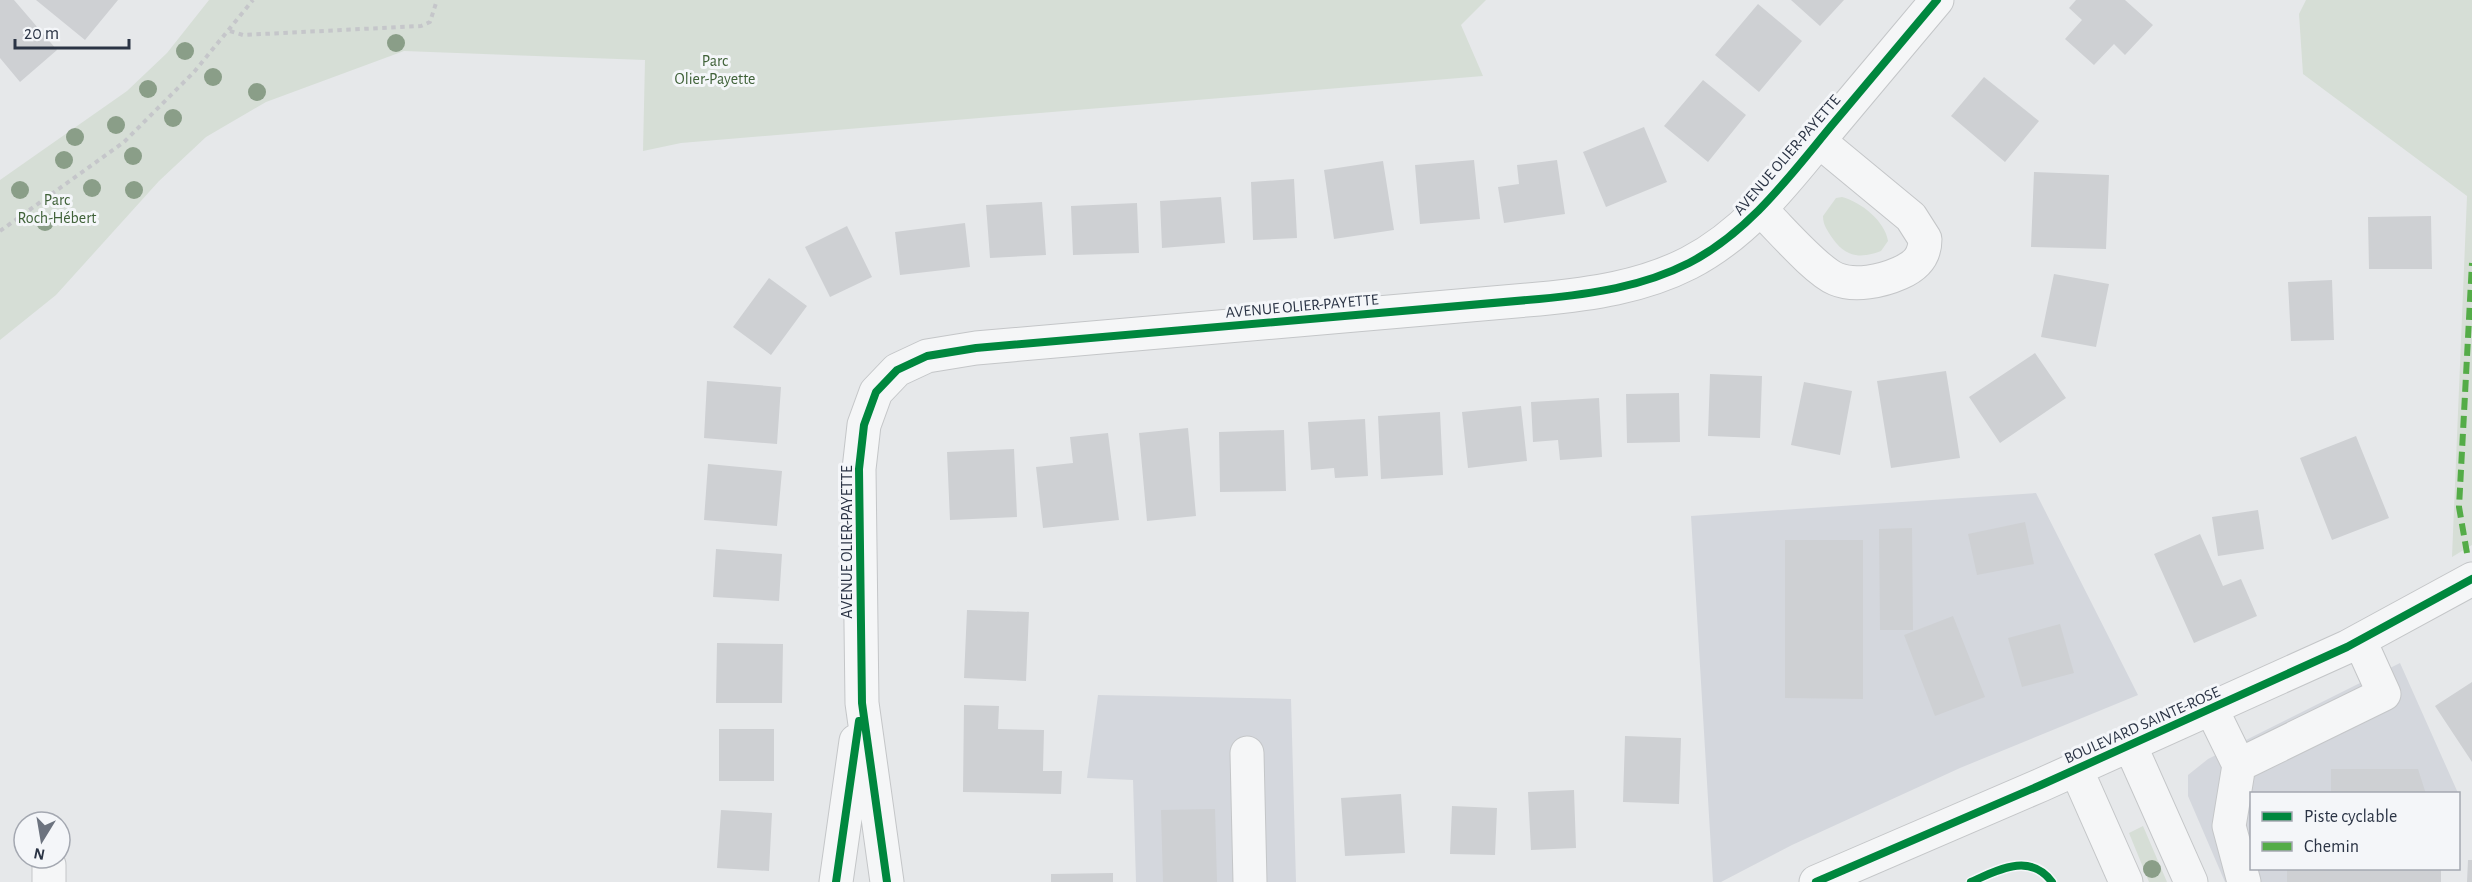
<svg xmlns="http://www.w3.org/2000/svg" width="2472" height="882" viewBox="0 0 2472 882" font-family="'Alegreya Sans',sans-serif">
<style>
.built{fill:#d4d7dd}
.green{fill:#d6ded6}
.building{fill:#ced0d3}
.lines{fill:none;stroke-linecap:round;stroke-linejoin:round}
.minor-casing{stroke:#c4c6c8;stroke-width:35}
.path{stroke:#c5c6ca;stroke-width:4;stroke-dasharray:4.5 4.5;stroke-linecap:butt}
.minor{stroke:#f5f6f7;stroke-width:33}
.quiet{stroke:#54ac47;stroke-width:6;stroke-dasharray:12 6;stroke-linecap:butt}
.cycleway-casing{stroke:#f4f6f9;stroke-width:11}
.cycleway{stroke:#00873e;stroke-width:8}
.tree{fill:#8a9e88}
.labels{text-anchor:middle;dominant-baseline:central;stroke-width:6;stroke-linejoin:round;paint-order:stroke}
.park-label{font-size:16px;fill:#3f6138;stroke:#f4f6f9}
.street-label{font-size:16px;fill:#2b3445;stroke:#f4f6f9}
</style>
<rect width="100%" height="100%" fill="#e6e8ea"/>
<path class="built" d="M2036 493 2138 695 1960 768 1792 845 1721 882H1713L1691 516Z
M2400 663 2458 793 2252 794V868L2441 869V882H2225L2188 796V775L2208 759Z
M1098 695 1291 699 1296 882H1136L1133 780 1087 778Z"/>
<path class="green" d="M209 0H1486L1461 25 1483 76 681 143 643 151 645 60 404 51 266 102 206 137 159 181 56 295 0 340V180L127 91 167 53Z
M2306 0H2472V545L2452 557 2467 196 2303 74 2299 14Z
M1842 197C1861 202 1885 221 1888 241L1881 251C1860 259 1846 257 1833 239 1828 231 1823 226 1823 216L1836 198Z
M2143 826 2167 882H2149L2129 833Z"/>
<path class="building" d="M0 0H14L57 50 20 82 0 58Z
M36 0H118L85 40Z
M1791 0H1844L1820 26Z
M2076 0H2125L2153 25 2125 55 2114 44 2094 65 2065 39 2082 20 2069 8Z
M1758 4 1802 41 1759 92 1715 55Z
M1984 77 2039 121 2005 162 1951 116Z
M1703 80 1746 115 1708 162 1664 126Z
M1644 127 1667 182 1606 207 1583 152Z
M1474 160 1480 219 1420 224 1415 165Z
M1557 160 1565 214 1504 223 1498 187 1519 184 1517 165Z
M1383 161 1394 230 1334 239 1324 170Z
M2034 172 2109 175 2106 249 2031 247Z
M1294 179 1297 238 1253 240 1251 182Z
M1221 197 1225 243 1162 248 1160 201Z
M1042 202 1046 255 990 258 986 205Z
M1137 203 1139 253 1073 255 1071 206Z
M2431 216 2432 269H2369L2368 217Z
M965 223 970 267 900 275 895 232Z
M847 226 872 277 830 297 805 247Z
M2054 274 2109 284 2096 347 2041 337Z
M769 278 807 306 771 355 733 327Z
M2332 280 2334 340 2291 341 2288 282Z
M2035 353 2066 398 2000 443 1969 397Z
M1946 371 1960 458 1891 468 1877 381Z
M1710 374 1762 376 1760 438 1708 436Z
M707 381 781 387 777 444 704 438Z
M1804 382 1852 391 1840 455 1791 445Z
M1679 393 1680 442 1627 443 1626 394Z
M1599 398 1602 457 1560 460 1558 440 1533 442 1531 402Z
M1521 406 1527 461 1468 468 1462 412Z
M1440 412 1443 475 1381 479 1378 416Z
M1365 419 1368 476 1335 478 1334 468 1311 470 1308 422Z
M1188 428 1196 516 1147 521 1139 433Z
M1284 430 1286 491 1220 492 1219 432Z
M1108 433 1119 520 1043 528 1036 467 1073 463 1070 437Z
M2356 436 2389 518 2332 540 2300 458Z
M1014 449 1017 517 950 520 947 452Z
M708 464 782 471 777 526 704 520Z
M2258 510 2264 549 2218 556 2212 517Z
M2025 522 2034 564 1977 575 1968 534Z
M1912 528 1913 630H1880L1879 529Z
M2200 534 2223 586 2241 579 2257 616 2194 643 2154 554Z
M1785 540H1863V699L1785 698Z
M716 549 782 554 779 601 713 597Z
M967 610 1029 612 1026 681 964 678Z
M1953 616 1985 697 1935 716 1904 635Z
M2060 624 2074 673 2022 687 2008 638Z
M717 643 783 644 782 703H716Z
M2472 682V762L2435 706Z
M964 705 999 706 998 729 1044 730 1043 771H1062L1061 794 963 792Z
M719 729H774V781H719Z
M1625 736 1681 738 1679 804 1623 802Z
M2331 769H2418L2426 794H2331Z
M1574 790 1576 848 1531 850 1528 792Z
M1401 794 1405 853 1345 856 1341 798Z
M1452 806 1497 808 1495 855 1450 854Z
M1215 809 1217 882H1163L1161 810Z
M721 810 772 813 769 871 717 868Z
M2468 860H2472V882H2467Z
M2287 868H2441V882H2287Z
M1113 873V882H1051V874Z"/>
<g class="lines">
<defs>
<path id="minor" d="M1760 209C1779 227 1815 270 1836 279 1855 287 1882 281 1900 273 1916 266 1925 257 1925 239L1911 217 1819 141
M2211 708 2239 765 2384 694 2360 641
M2130 745 2191 882
M1247 753 1250 882
M2239 765 2229 826 2244 882
M2076 769 2126 882
M49 882V865
M836 882 856 741
M887 882 862 703 859 469 864 425 876 392 897 370 927 356 976 348 1539 299C1591 294 1642 287 1689 263 1749 232 1789 177 1832 125 1867 83 1902 42 1937 0
M1816 882 2041 785 2347 647 2472 579"/>
</defs>
<use href="#minor" class="minor-casing"/>
<path class="path" d="M230 31 243 35 421 26 430 22 437 0
M0 231 124 142 194 72 253 0"/>
<use href="#minor" class="minor"/>
<path class="quiet" d="M2467 553 2459 507 2472 263"/>
<defs>
<path id="cycleway" d="M836 882 859 721
M887 882 862 703 859 469 864 425 876 392 897 370 927 356 976 348 1539 299C1591 294 1642 287 1689 263 1749 232 1789 177 1832 125 1867 83 1902 42 1937 0
M1816 882 2041 785 2347 647 2472 579
M1971 882C1998 870 2030 852 2052 882"/>
</defs>
<use href="#cycleway" class="cycleway-casing"/>
<use href="#cycleway" class="cycleway"/>
</g>
<g class="tree">
<circle cx="396" cy="43" r="9"/>
<circle cx="185" cy="51" r="9"/>
<circle cx="213" cy="77" r="9"/>
<circle cx="148" cy="89" r="9"/>
<circle cx="257" cy="92" r="9"/>
<circle cx="173" cy="118" r="9"/>
<circle cx="116" cy="125" r="9"/>
<circle cx="75" cy="137" r="9"/>
<circle cx="133" cy="156" r="9"/>
<circle cx="64" cy="160" r="9"/>
<circle cx="92" cy="188" r="9"/>
<circle cx="20" cy="190" r="9"/>
<circle cx="134" cy="190" r="9"/>
<circle cx="45" cy="222" r="9"/>
<circle cx="2152" cy="869" r="9"/>
</g>
<g class="labels">
<g class="park-label">
<text x="715" y="61">Parc<tspan x="715" dy="18">Olier-Payette</tspan></text>
<text x="57" y="200">Parc<tspan x="57" dy="18">Roch-Hébert</tspan></text>
</g>
<g class="street-label">
<text transform="translate(1787 155) rotate(-49)">AVENUE OLIER-PAYETTE</text>
<text transform="translate(1302 306) rotate(-5)">AVENUE OLIER-PAYETTE</text>
<text transform="translate(847 542) rotate(-90)">AVENUE OLIER-PAYETTE</text>
<text transform="translate(2142 725) rotate(-24)">BOULEVARD SAINTE-ROSE</text>
</g>
</g>
<rect x="2250" y="792" width="210" height="78" fill="#f4f6f9" stroke="#a4a8b1" stroke-width="1.5"/>
<rect x="2262" y="812" width="30" height="9" fill="#00873e" stroke="#a4a8b1" stroke-width="1.5"/>
<text x="2304" y="822" font-size="18" fill="#2b3445">Piste cyclable</text>
<rect x="2262" y="842" width="30" height="9" fill="#54ac47" stroke="#a4a8b1" stroke-width="1.5"/>
<text x="2304" y="852" font-size="18" fill="#2b3445">Chemin</text>
<g transform="translate(42 840) rotate(191)"><circle r="28" fill="#f4f6f9" stroke="#a4a8b1" stroke-width="1.5"/>
<path d="M0-4.5L10 22L0 15L-10 22Z" fill="#6c737f"/>
<text y="-9" font-size="16" font-weight="bold" text-anchor="middle" fill="#2b3445">N</text>
</g>
<path d="M15 39v9h114v-9" fill="none" stroke="#2b3445" stroke-width="3"/>
<text x="24" y="39" font-size="18" fill="#2b3445" stroke="#f4f6f9" stroke-width="4.5" paint-order="stroke">20 m</text>
</svg>
